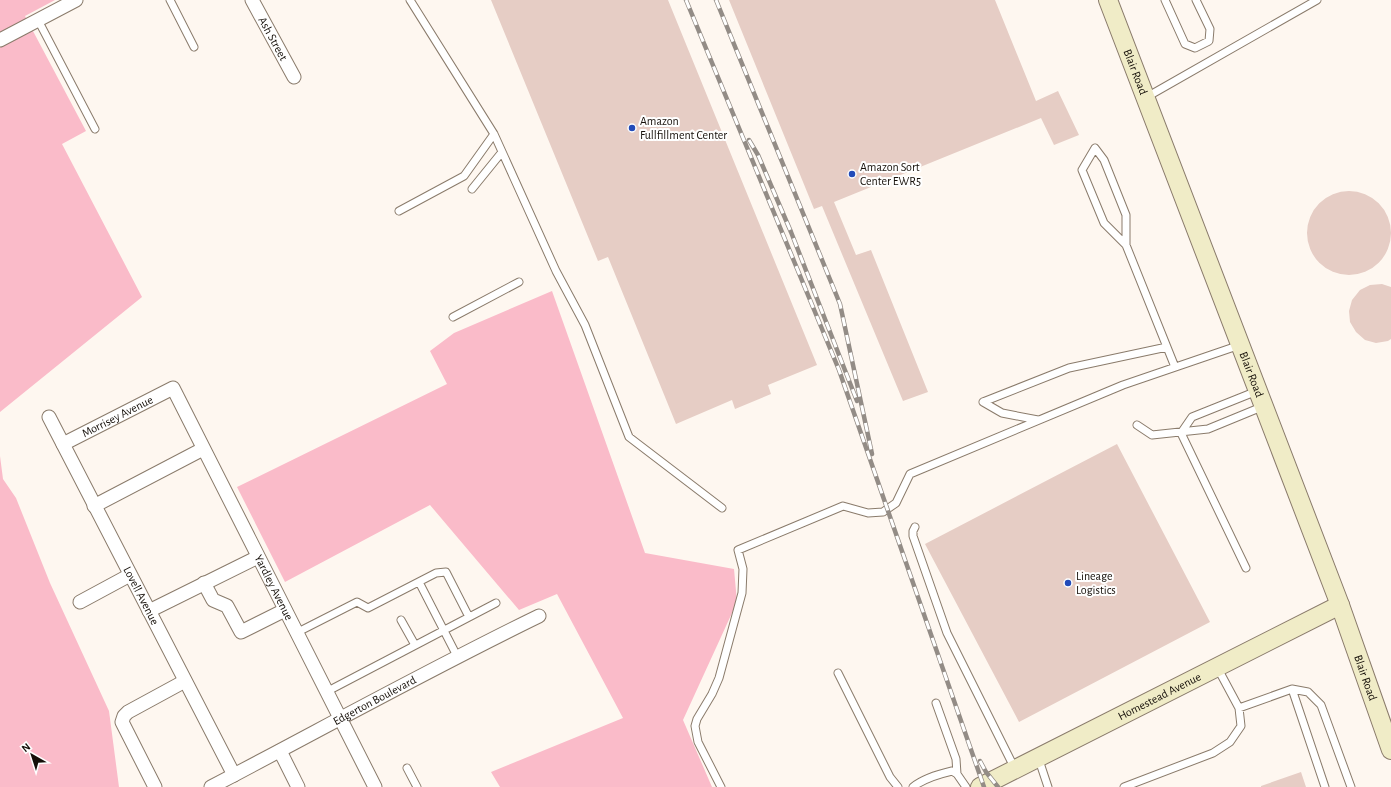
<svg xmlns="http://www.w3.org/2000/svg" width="1391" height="787" viewBox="0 0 1391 787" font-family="'Alegreya Sans',sans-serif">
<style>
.green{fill:#fabbc9}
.building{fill:#e6cdc5}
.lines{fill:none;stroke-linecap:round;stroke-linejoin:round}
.lane-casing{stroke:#8a7b6b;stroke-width:9}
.street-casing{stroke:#8a7b6b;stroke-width:15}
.secondary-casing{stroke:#8a7b6b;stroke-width:20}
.lane{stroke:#fff;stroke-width:7}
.street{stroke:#fff;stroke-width:13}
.secondary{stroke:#f0ecc7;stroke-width:18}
.rail-casing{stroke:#938c86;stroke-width:4.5}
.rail{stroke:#fff;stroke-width:3;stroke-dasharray:9;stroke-linecap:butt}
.poi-dot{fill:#224bb9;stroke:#fff;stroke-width:1.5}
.labels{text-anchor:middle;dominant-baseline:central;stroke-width:4;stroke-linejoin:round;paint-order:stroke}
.street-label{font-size:12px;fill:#150f09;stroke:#fff}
.poi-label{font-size:12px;fill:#150f09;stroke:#fff;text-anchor:start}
</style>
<rect width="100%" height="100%" fill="#fef7f0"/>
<path class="green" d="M0 0H55L25 16 86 131 62 144 142 297 0 412Z
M552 291 645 553 734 569 737 602 683 720 712 787H500L491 772 623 718 557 594 519 610 430 505 285 582 237 487 447 384 430 351 454 333Z
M0 456 3 479 16 498 50 583 109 711 119 787H0Z"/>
<path class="building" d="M491 0H668L817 365 768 385 771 394 735 409 732 400 676 424 608 257 598 261Z
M729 0H995L1036 101 1058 91 1079 135 1054 145 1041 118 834 202 856 255 871 250 928 392 903 401 822 206 814 209Z
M1307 233a42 42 0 1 1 84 0a42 42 0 1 1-84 0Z
M1382 284 1391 287V339L1388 341 1376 343 1365 340 1356 332 1350 322 1349 311 1352 300 1360 290 1370 285Z
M1117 444 1210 622 1019 722 925 544Z
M1301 772 1306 787H1261V786Z"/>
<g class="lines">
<defs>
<path id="lane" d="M170 0 194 47
M410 0 494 134 556 271 585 325 629 437 722 508
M1165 0 1185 44 1195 48 1209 41 1210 29 1196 0
M38 20 95 129
M1145 98 1317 0
M472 189 502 152
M399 211 464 176 494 134
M1126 245V215L1104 160 1095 148 1082 170 1104 223 1126 245 1175 367
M453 317 519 282
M983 402 1069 368 1167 347
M983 402 1002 413 1038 420
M1137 425 1152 435 1208 429 1264 406
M1181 433 1246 568
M1181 433 1192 417 1257 391
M915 527 913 531V536L947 633 1015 769
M419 582 457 656
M401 620 415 645
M296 633 357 602 368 608 436 573 446 572 469 617
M838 673 890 777 898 787
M1292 689 1325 787
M326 692 496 603
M936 703 956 759 957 774
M1239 708 1292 689 1308 692 1321 705 1351 787
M1038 757 1048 787
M407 768 417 787
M721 787 698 742 695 726 697 719 712 694 719 678 742 593 743 569 738 550 843 506 868 513 883 512 896 503 910 474 1123 385 1240 345
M913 787C923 779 939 774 952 771L957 774 966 787
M1124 787 1213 753 1230 742 1241 726 1239 708 1217 667"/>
<g id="street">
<path id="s1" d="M252 0 294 77"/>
<path d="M0 40 76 0"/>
<path id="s2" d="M49 417 234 775"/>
<path id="s3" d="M63 444 173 388 375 787"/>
<path d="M94 506 203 449"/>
<path d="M204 583 213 600 227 606 241 632 285 610"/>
<path d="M80 602 130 575"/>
<path d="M149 611 258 557"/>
<path d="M280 751 298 787"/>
<path d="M155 787 122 722 124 716 128 712 185 681"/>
<path id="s4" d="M211 787C320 730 428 670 539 616"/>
</g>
<g id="secondary">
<path id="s5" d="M1108 0 1340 605 1391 750"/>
<path id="s6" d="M980 787 1340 605"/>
</g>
</defs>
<use href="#lane" class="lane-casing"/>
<use href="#street" class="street-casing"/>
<use href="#secondary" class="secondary-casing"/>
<use href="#lane" class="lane"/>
<use href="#street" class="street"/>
<use href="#secondary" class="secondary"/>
<defs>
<path id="rail" d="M686 0 839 370 984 787
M716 0 840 304 872 454
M749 140 758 155 791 232 857 401
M980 761 986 772 998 787"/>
</defs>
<use href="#rail" class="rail-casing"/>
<use href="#rail" class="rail"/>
</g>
<g class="poi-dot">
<circle cx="632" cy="128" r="4"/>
<circle cx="852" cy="174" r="4"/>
<circle cx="1068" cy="583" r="4"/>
</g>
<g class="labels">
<g class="street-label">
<text stroke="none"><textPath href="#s1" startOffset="44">Ash Street</textPath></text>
<text stroke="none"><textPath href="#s5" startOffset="77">Blair Road</textPath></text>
<text stroke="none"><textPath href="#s5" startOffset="401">Blair Road</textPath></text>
<text stroke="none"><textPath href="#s3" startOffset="61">Morrisey Avenue</textPath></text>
<text stroke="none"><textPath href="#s3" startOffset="347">Yardley Avenue</textPath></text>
<text stroke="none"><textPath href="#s2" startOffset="201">Lovell Avenue</textPath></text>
<text stroke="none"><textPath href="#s5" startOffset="725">Blair Road</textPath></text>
<text stroke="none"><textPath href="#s6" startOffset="201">Homestead Avenue</textPath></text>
<text stroke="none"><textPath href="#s4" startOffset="185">Edgerton Boulevard</textPath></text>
</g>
<g class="poi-label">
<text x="640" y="121">Amazon<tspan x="640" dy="14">Fullfillment Center</tspan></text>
<text x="860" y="167">Amazon Sort<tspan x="860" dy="14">Center EWR5</tspan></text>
<text x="1076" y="576">Lineage<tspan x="1076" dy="14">Logistics</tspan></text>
</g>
</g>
<g transform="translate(32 755) rotate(321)" stroke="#ffffff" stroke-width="3" paint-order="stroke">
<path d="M0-3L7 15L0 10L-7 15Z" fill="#150f09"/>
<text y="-6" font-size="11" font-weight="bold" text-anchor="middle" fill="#150f09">N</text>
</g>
</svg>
